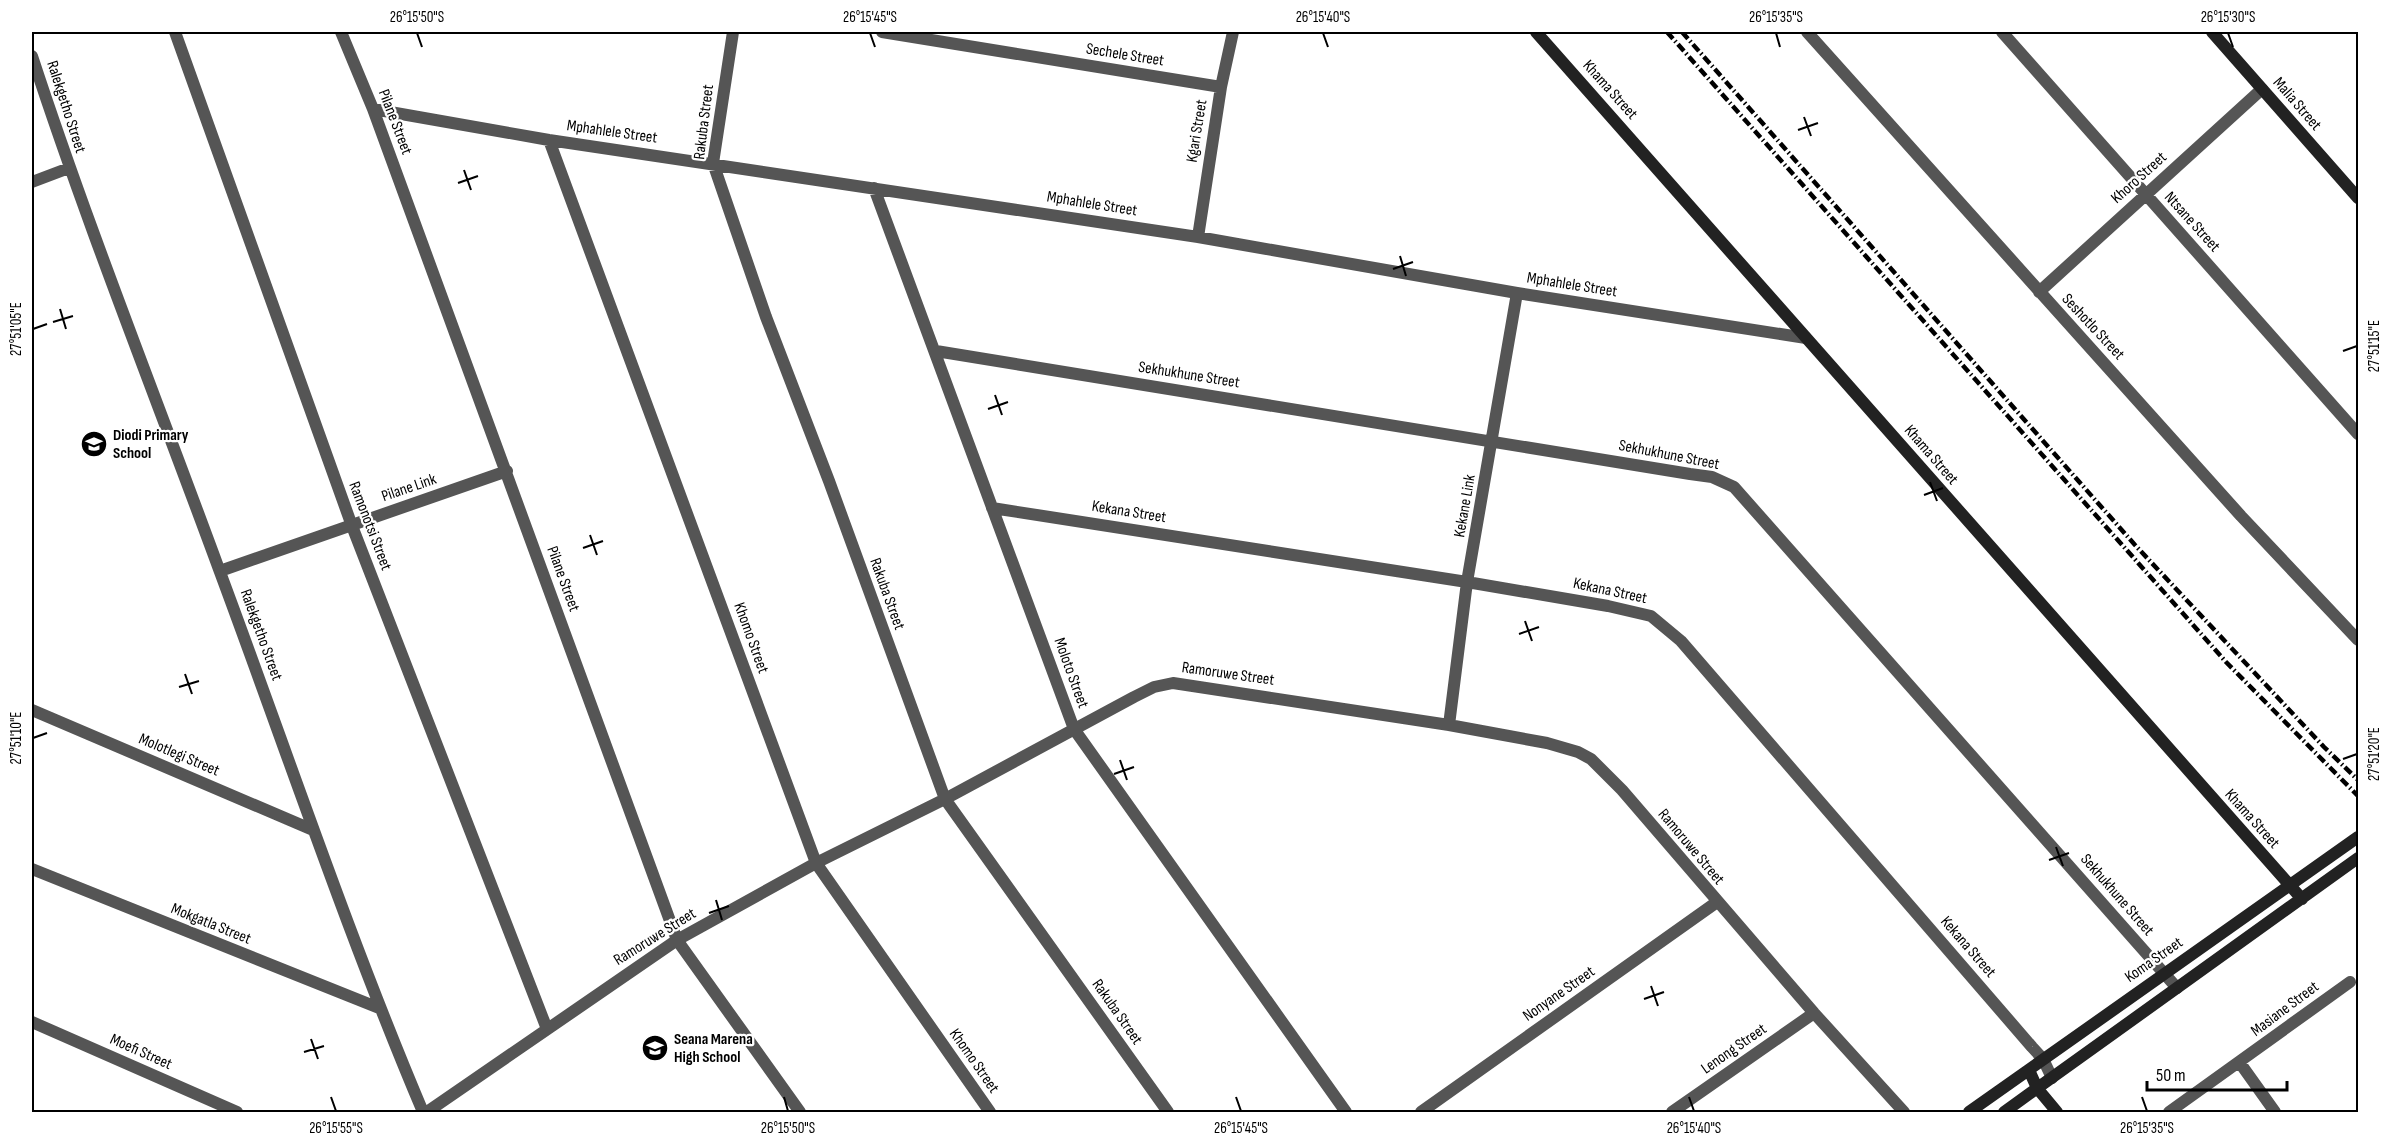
<svg xmlns="http://www.w3.org/2000/svg" width="2390" height="1144" viewBox="0 0 2390 1144" font-family="'Sofia Sans Condensed',sans-serif">
<style>
.lines{fill:none;stroke-linecap:round;stroke-linejoin:round}
.street{stroke:#555;stroke-width:12}
.secondary{stroke:#222;stroke-width:12}
.rail{stroke:#000;stroke-width:4.5;stroke-dasharray:9 3 1.5 3;stroke-linecap:butt}
.ticks{fill:none;stroke:#000;stroke-width:2}
.labels{text-anchor:middle;dominant-baseline:central;stroke-width:4.5;stroke-linejoin:round;paint-order:stroke}
.street-label{font-size:16px;fill:#000;stroke:#fff}
.poi-label{font-size:16px;font-weight:bold;fill:#000;stroke:#fff;text-anchor:start}
.neatline{fill:none;stroke:#000;stroke-width:2}
.ticks-label{font-size:15px;text-anchor:middle;fill:#000}
</style>
<rect width="100%" height="100%" fill="#fff"/>
<g class="lines">
<path class="street" d="M175 32 352 526 547 1029
M341 32 373 109 677 940 800 1112
M733 32 713 163 766 317 829 481 945 799 1168 1112
M882 32 1221 87
M1807 32 2241 516 2358 640
M2002 32 2358 434
M32 56C89 230 157 400 220 572 287 752 348 935 423 1112
M373 109 549 140 1198 237 1517 293 1806 338
M549 140 816 863 990 1112
M32 182 69 168
M874 188 1074 729 1346 1112
M1198 237 1221 87 1233 32
M2039 292 2262 89
M936 351 1690 474 1712 477 1734 487 2177 988
M992 508 1467 582 1608 606 1651 616 1681 641 2032 1047 2043 1059 2052 1078
M220 571 507 471
M32 710 313 830
M1449 725 1467 582 1517 293
M32 869 379 1008
M32 1022 237 1112
M2240 1063 2275 1112
M427 1112 677 940 816 863 945 799 1134 697 1154 687 1173 683 1449 725 1547 743 1578 752 1591 759 1622 790 1814 1013 1904 1112
M1421 1112 1717 902
M1672 1112 1814 1013
M2169 1112 2350 982"/>
<path class="secondary" d="M1536 32 2302 899
M2212 32 2358 198
M2029 1070 2037 1088 2057 1112
M1969 1112 2358 837
M2004 1112 2358 858"/>
<path class="rail" d="M1667 32 2226 662 2358 796
M1682 32 2135 545 2324 747 2358 780"/>
</g>
<path class="ticks" d="M417 33 422 47M870 33 875 47M1323 33 1328 47M1776 33 1780 47M2228 33 2233 47M1804 117 1811 136M1798 130 1818 123M464 170 471 190M458 183 478 176M1400 256 1406 276M1393 269 1413 262M60 309 66 329M53 322 73 316M33 329 47 324M2343 351 2357 346M995 395 1002 415M988 409 1008 402M1930 482 1937 501M1924 495 1943 488M590 535 597 555M583 548 603 541M1525 621 1532 641M1519 634 1539 627M185 674 192 694M179 687 199 681M33 738 47 733M2343 759 2357 754M1120 760 1127 780M1114 774 1134 767M2056 847 2063 866M2049 860 2069 853M716 900 722 920M709 913 729 906M1651 986 1658 1006M1644 999 1664 992M311 1039 318 1059M304 1052 324 1046M331 1097 336 1111M784 1097 788 1111M1236 1097 1241 1111M1689 1097 1694 1111M2142 1097 2147 1111"/>
<defs>
<symbol id="school-disc" viewBox="-11 -11 22 22"><circle r="9.5" fill="#000" stroke="#fff"/><path d="M0-5L7-2L0 1L-7-2ZM-4 1L0 2.5L4 1V4Q0 6-4 4Z" fill="#fff"/></symbol>
</defs>
<g fill-rule="evenodd">
<use href="#school-disc" x="79" y="429" width="30" height="30"/>
<use href="#school-disc" x="640" y="1033" width="30" height="30"/>
</g>
<g class="labels">
<g class="street-label">
<text transform="translate(1125 55) rotate(9)">Sechele Street</text>
<text transform="translate(1610 90) rotate(48)">Khama Street</text>
<text transform="translate(2297 104) rotate(49)">Malia Street</text>
<text transform="translate(66 107) rotate(72)">Ralekgetho Street</text>
<text transform="translate(395 122) rotate(69)">Pilane Street</text>
<text transform="translate(704 122) rotate(-83)">Rakuba Street</text>
<text transform="translate(1197 131) rotate(-81)">Kgari Street</text>
<text transform="translate(612 132) rotate(8)">Mphahlele Street</text>
<text transform="translate(2139 178) rotate(-42)">Khoro Street</text>
<text transform="translate(1092 204) rotate(9)">Mphahlele Street</text>
<text transform="translate(2192 222) rotate(48)">Ntsane Street</text>
<text transform="translate(1572 285) rotate(9)">Mphahlele Street</text>
<text transform="translate(2093 327) rotate(47)">Seshotlo Street</text>
<text transform="translate(1189 375) rotate(9)">Sekhukhune Street</text>
<text transform="translate(1669 455) rotate(11)">Sekhukhune Street</text>
<text transform="translate(1931 455) rotate(49)">Khama Street</text>
<text transform="translate(409 488) rotate(-19)">Pilane Link</text>
<text transform="translate(1465 506) rotate(-80)">Kekane Link</text>
<text transform="translate(1129 512) rotate(9)">Kekana Street</text>
<text transform="translate(370 526) rotate(69)">Ramonotsi Street</text>
<text transform="translate(563 579) rotate(70)">Pilane Street</text>
<text transform="translate(1610 591) rotate(12)">Kekana Street</text>
<text transform="translate(887 594) rotate(70)">Rakuba Street</text>
<text transform="translate(261 635) rotate(70)">Ralekgetho Street</text>
<text transform="translate(751 638) rotate(70)">Khomo Street</text>
<text transform="translate(1071 673) rotate(70)">Moloto Street</text>
<text transform="translate(1228 674) rotate(8)">Ramoruwe Street</text>
<text transform="translate(179 755) rotate(23)">Molotlegi Street</text>
<text transform="translate(2252 819) rotate(48)">Khama Street</text>
<text transform="translate(1691 847) rotate(50)">Ramoruwe Street</text>
<text transform="translate(2117 895) rotate(49)">Sekhukhune Street</text>
<text transform="translate(211 924) rotate(22)">Mokgatla Street</text>
<text transform="translate(655 937) rotate(-32)">Ramoruwe Street</text>
<text transform="translate(1968 947) rotate(49)">Kekana Street</text>
<text transform="translate(2154 960) rotate(-35)">Koma Street</text>
<text transform="translate(1559 994) rotate(-35)">Nonyane Street</text>
<text transform="translate(2285 1009) rotate(-37)">Masiane Street</text>
<text transform="translate(1117 1012) rotate(55)">Rakuba Street</text>
<text transform="translate(1734 1049) rotate(-35)">Lenong Street</text>
<text transform="translate(141 1052) rotate(24)">Moefi Street</text>
<text transform="translate(974 1061) rotate(55)">Khomo Street</text>
</g>
<g class="poi-label">
<text x="113" y="435">Diodi Primary<tspan x="113" dy="18">School</tspan></text>
<text x="674" y="1039">Seana Marena<tspan x="674" dy="18">High School</tspan></text>
</g>
</g>
<rect width="2390" height="1144" fill="none" stroke="#ffffff" stroke-width="66"/>
<path d="M2147 1081v9h140v-9" fill="none" stroke="#000000" stroke-width="3"/>
<text x="2156" y="1081" font-size="18" fill="#000000" stroke="#ffffff" stroke-width="4.5" paint-order="stroke">50 m</text>
<rect x="33" y="33" width="2324" height="1078" class="neatline"/>
<g class="ticks-label">
<text x="417" y="22">26°15'50"S</text>
<text x="870" y="22">26°15'45"S</text>
<text x="1323" y="22">26°15'40"S</text>
<text x="1776" y="22">26°15'35"S</text>
<text x="2228" y="22">26°15'30"S</text>
<text transform="translate(16 329) rotate(-90)" y="5">27°51'05"E</text>
<text transform="translate(2374 346) rotate(-90)" y="5">27°51'15"E</text>
<text transform="translate(16 738) rotate(-90)" y="5">27°51'10"E</text>
<text transform="translate(2374 754) rotate(-90)" y="5">27°51'20"E</text>
<text x="336" y="1133">26°15'55"S</text>
<text x="788" y="1133">26°15'50"S</text>
<text x="1241" y="1133">26°15'45"S</text>
<text x="1694" y="1133">26°15'40"S</text>
<text x="2147" y="1133">26°15'35"S</text>
</g>
</svg>
